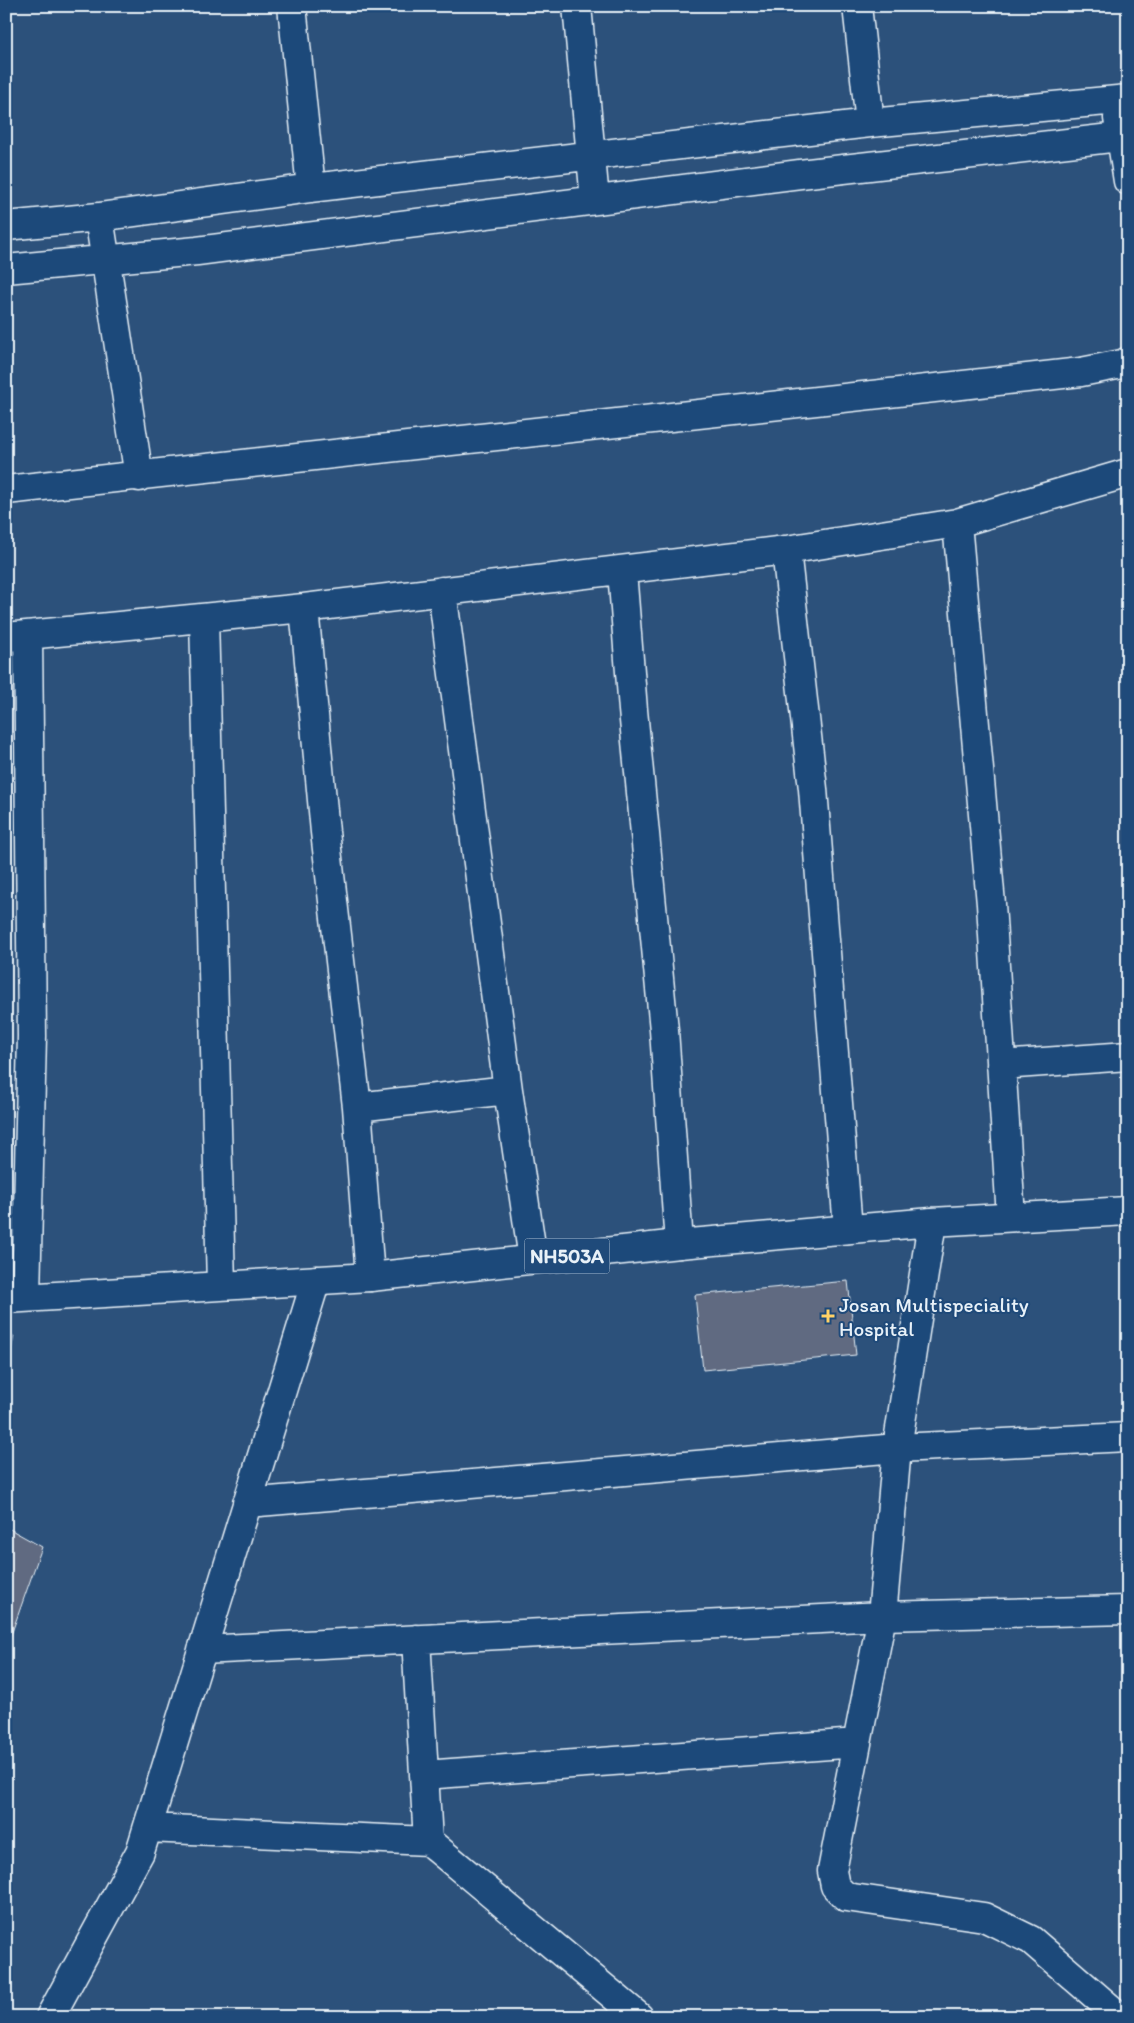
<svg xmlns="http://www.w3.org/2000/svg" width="1134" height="2023" viewBox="0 0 1134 2023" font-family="Itim,sans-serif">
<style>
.building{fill:#606b81;stroke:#e8f1f8}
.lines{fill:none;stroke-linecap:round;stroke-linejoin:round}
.street-casing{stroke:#e8f1f8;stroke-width:31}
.highway-casing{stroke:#e8f1f8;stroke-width:31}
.street{stroke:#1f4a7a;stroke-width:28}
.highway{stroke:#1f4a7a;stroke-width:28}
.poi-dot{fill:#ffd166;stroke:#1f4a7a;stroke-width:2}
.labels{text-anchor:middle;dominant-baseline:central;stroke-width:4;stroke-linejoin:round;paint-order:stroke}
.shield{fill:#1f4a7a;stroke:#acbfd2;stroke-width:1}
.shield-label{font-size:20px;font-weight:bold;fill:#e8f1f8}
.poi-label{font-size:21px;fill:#e8f1f8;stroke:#1f4a7a;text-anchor:start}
</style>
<rect width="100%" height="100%" fill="#2c517b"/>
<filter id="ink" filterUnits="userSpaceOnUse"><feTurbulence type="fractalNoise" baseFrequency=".02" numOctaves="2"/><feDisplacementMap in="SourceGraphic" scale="10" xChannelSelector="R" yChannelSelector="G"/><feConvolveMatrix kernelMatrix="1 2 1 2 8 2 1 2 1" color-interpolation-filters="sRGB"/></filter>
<g filter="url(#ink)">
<path class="building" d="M848 1281 856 1355 703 1370 695 1295Z
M14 1336 6 1376V1337Z
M6 1527 42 1547 6 1649Z"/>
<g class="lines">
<defs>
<path id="street" d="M292 6 311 188
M577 6 595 200
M857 6 870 123
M1118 118 1128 181
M99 217 139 477
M6 226 99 217 311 188 870 123 1128 99
M6 269 197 251 800 174 1128 136
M6 490 1081 372 1122 364 1128 361
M957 523 991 904 1011 1217
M786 550 813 789 848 1229
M622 571 633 710 664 1030 679 1244
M304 608 325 832 357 1107 370 1277
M204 618 221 1285
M6 637 304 608 786 550 957 523 1128 473
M1001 1065 1128 1056
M508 1090 533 1259
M357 1107 508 1090 442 591
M932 1222 897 1448 882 1616 832 1871 835 1886 846 1897 984 1917 1031 1940 1120 2017
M26 1296 32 1036 28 635
M247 1503 897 1448 1128 1437
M416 1639 428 1841
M202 1650 882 1616 1128 1610
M424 1775 857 1743
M148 1828 428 1841 639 2017
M50 2017 140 1852 316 1280"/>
<path id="highway" d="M6 1299 370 1277 679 1244 932 1222 1128 1211"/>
</defs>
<use href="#street" class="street-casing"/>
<use href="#highway" class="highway-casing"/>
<use href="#street" class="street"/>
<use href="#highway" class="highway"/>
</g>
</g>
<path class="poi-dot" d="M825.5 1308.5h5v5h5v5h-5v5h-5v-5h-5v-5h5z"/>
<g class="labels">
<rect class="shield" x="524.5" y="1238.5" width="85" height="35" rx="4"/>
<g class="shield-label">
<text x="567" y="1256">NH503A</text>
</g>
<g class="poi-label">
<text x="839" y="1304">Josan Multispeciality<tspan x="839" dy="24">Hospital</tspan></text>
</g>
</g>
<rect width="1134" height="2023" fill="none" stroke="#1f4a7a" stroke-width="25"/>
<rect x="12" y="12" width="1109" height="1998" fill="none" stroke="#e8f1f8" stroke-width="2" filter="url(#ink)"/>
</svg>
